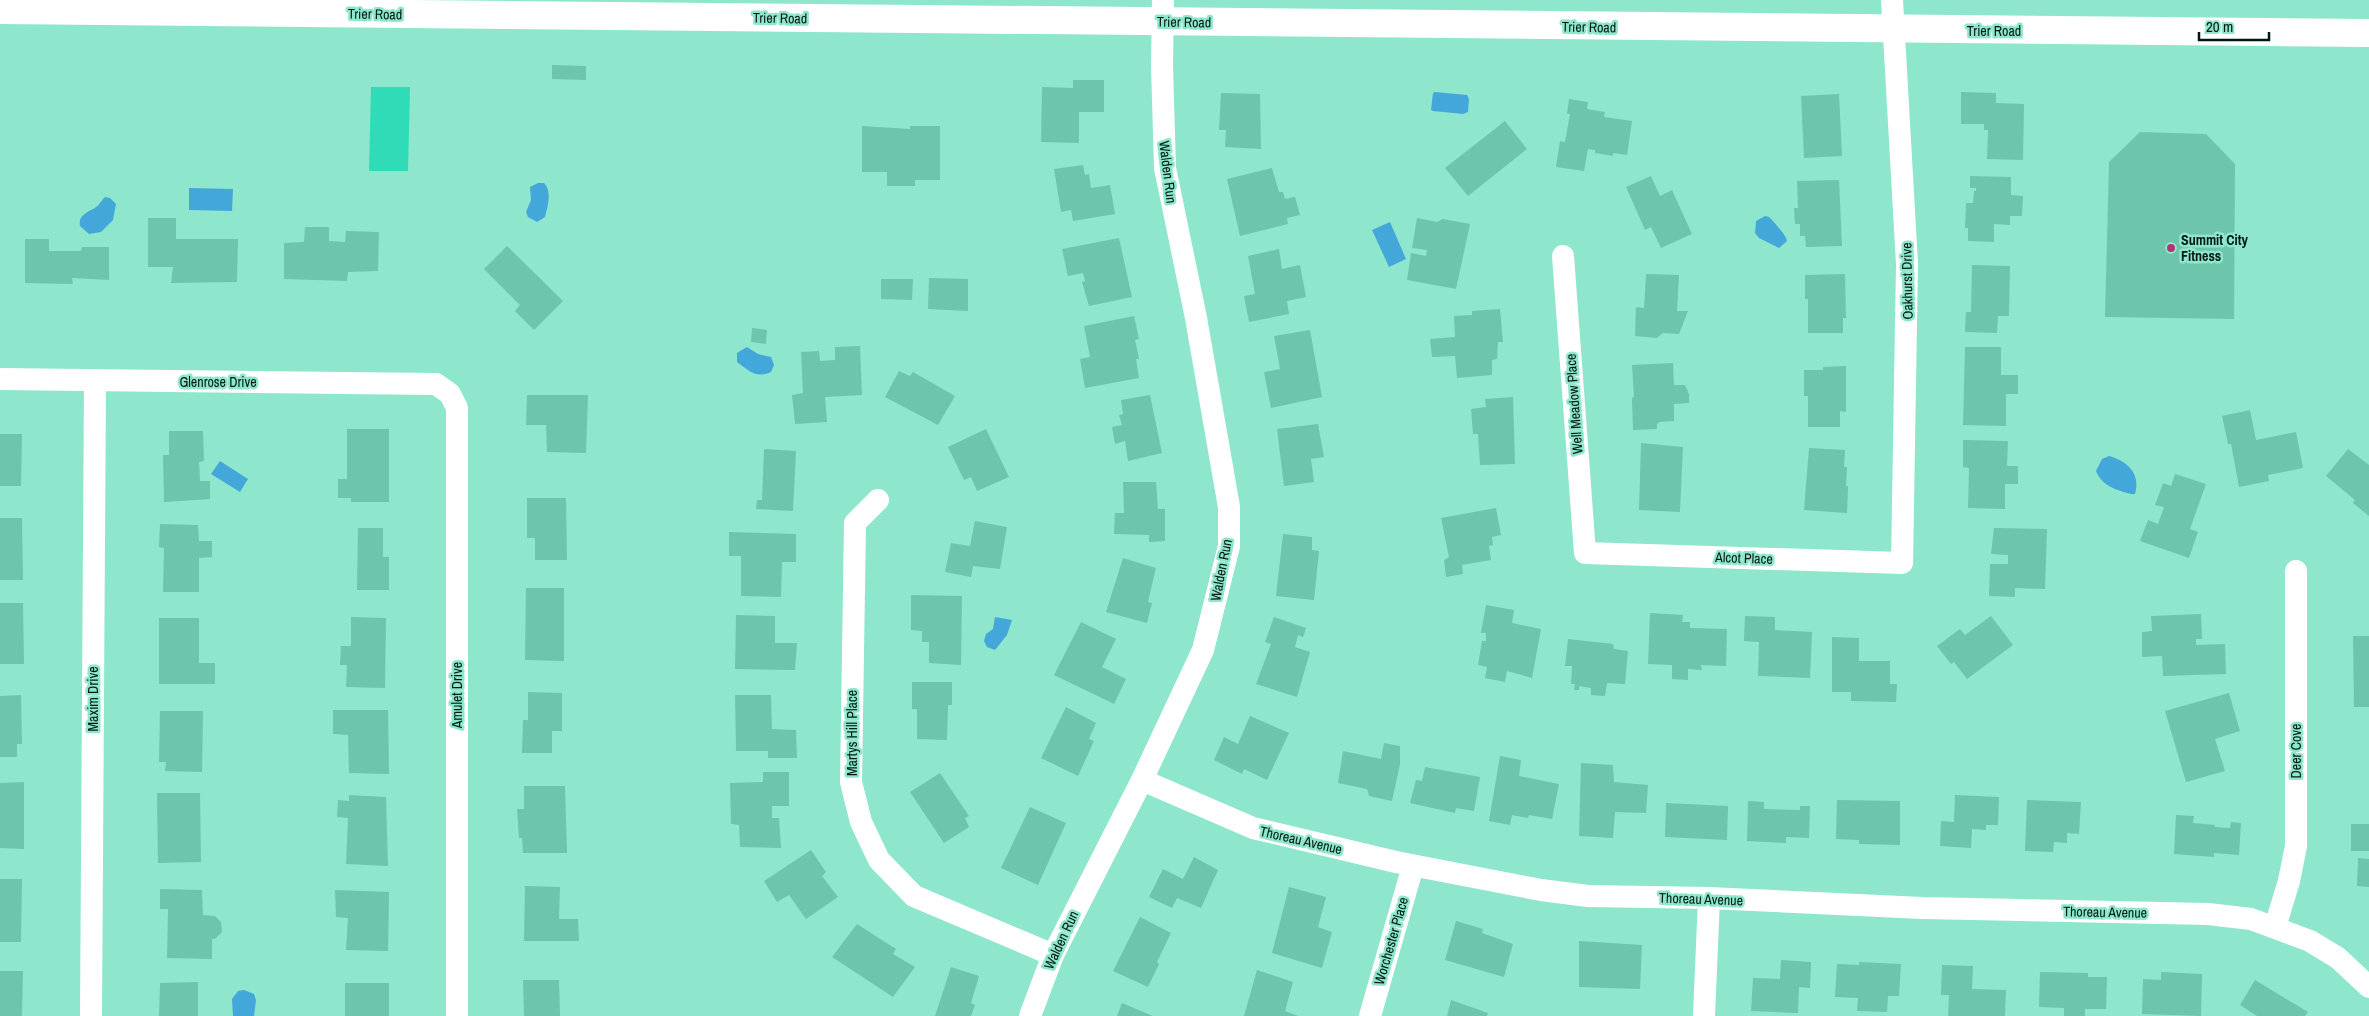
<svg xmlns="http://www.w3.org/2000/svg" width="2369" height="1016" viewBox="0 0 2369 1016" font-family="'Archivo Narrow',sans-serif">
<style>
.green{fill:#2fdcb7}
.water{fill:#43a8d9}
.building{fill:#6dc5ac}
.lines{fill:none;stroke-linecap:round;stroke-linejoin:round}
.minor{stroke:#fff;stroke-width:22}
.tertiary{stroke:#fff;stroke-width:28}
.poi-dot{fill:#b73276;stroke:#8ee6cd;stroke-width:2}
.labels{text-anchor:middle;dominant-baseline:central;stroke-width:5;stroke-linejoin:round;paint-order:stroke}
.street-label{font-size:14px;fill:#001811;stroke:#8ee6cd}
.poi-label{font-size:14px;font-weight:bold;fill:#001811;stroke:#8ee6cd;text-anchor:start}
</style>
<rect width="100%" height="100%" fill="#8ee6cd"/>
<path class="green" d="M371 87H410L408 171H369Z"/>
<path class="water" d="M1435 92 1467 95 1469 99 1468 112 1463 114 1433 111 1431 110 1433 93Z
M538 183H544C552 191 548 206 545 217L537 222 528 217 526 212 531 200 530 187Z
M189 188 233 189 232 211 189 210Z
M105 197 110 198 116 204 113 220 101 232 89 234 80 226C78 216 86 213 93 209 98 207 101 201 105 197Z
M1765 216 1769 217C1774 222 1786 235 1787 241L1779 248 1759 238 1755 233 1756 221Z
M1390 222 1406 259 1389 267 1372 230Z
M747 347 758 354 771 357 774 365 771 372C756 379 748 370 737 362V353Z
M2109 456C2127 461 2141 473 2135 494H2131C2116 490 2102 486 2096 471L2102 459Z
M220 461 248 479 240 492 211 474Z
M995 617 1012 620 1007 635 995 650 987 647 984 641 986 634 993 629Z
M244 990 254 994 256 1000 254 1016H233L232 999 238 991Z"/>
<path class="building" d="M552 65 586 66V80L552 79Z
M1073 80H1104V112H1079V143L1041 142 1042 87 1073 88Z
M1961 92 1996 93V103L2024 104 2023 160 1987 159 1988 130H1984V124H1961Z
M1221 93 1260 94 1261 149 1225 147 1226 130H1219Z
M1839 94 1842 156 1804 158 1801 96Z
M1569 99 1588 102 1587 109 1605 112 1604 117 1632 121 1627 155 1613 153V156L1595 153V150L1588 149 1584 171 1556 167 1560 141 1565 142 1570 114H1567Z
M1505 121 1527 149 1468 196 1445 168Z
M862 126 910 129V126H940V180H915V186H887V172H862Z
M2140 132 2206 134 2235 164 2234 319 2105 317 2109 162Z
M1083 165 1085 175 1089 174 1091 188 1110 185 1115 214 1073 221 1071 210 1061 212 1054 169Z
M1272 168 1279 192H1283L1285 199 1295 197 1300 215 1287 218 1288 224 1240 236 1227 179Z
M1651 176 1660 196 1672 190 1692 234 1661 248 1651 227 1645 230 1626 187Z
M1970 176 2011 177V195L2023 196 2022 216H2010V225L1994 224V242L1968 241V228H1965L1966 203H1973L1974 191H1976V188H1970Z
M1839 180 1842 246 1806 247 1805 236H1800V224H1795L1794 208H1798L1797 181Z
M148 218H176V239H238L237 282 171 283 173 267H148Z
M1417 218 1437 222 1443 219 1470 224 1456 289 1407 280 1411 253 1426 256 1427 250 1412 248Z
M305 227H329V241L345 242 346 231 379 232 378 271 348 272 347 281 284 279V243L304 242Z
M1119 238 1132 297 1089 306 1082 282 1085 281 1083 273 1068 276 1062 249Z
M25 239H49V251H81L82 247H109V280L72 278 73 284 25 283Z
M507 246 563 301 534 330 515 311 520 305 484 269Z
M1279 249 1282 269 1300 265 1306 297 1287 301 1289 314 1249 322 1244 296 1255 294 1248 256Z
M1972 265 2010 266 2009 316H1998L1997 333 1965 332 1966 312H1971Z
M1646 274 1679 275 1677 311H1688L1679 334 1663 333 1657 338 1635 336 1636 307 1644 308Z
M1845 274 1846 318H1843V333H1808V299H1805V275Z
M929 278 968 279V311L928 309Z
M881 279H913L912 300 881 299Z
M1500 309 1503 342H1498L1497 359 1492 360V375L1457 378 1455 356 1432 357 1430 339 1455 337 1454 316 1472 315V311Z
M1134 316 1139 339 1135 340 1139 359H1136L1139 378 1085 388 1080 359 1090 357 1084 326Z
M752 328 767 330 766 344 751 342Z
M1310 330 1322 397 1271 408 1264 372 1280 369 1274 336Z
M860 346 862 395 825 397 827 422 795 424 792 395 803 393 801 352 819 351 820 361 835 360V347Z
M1965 347H2001V375H2018V394H2006V426L1963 425Z
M1673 363 1674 385H1685L1689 394V403L1674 404V421L1660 422 1657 424V429L1633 430 1632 398 1634 397 1632 365Z
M1846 366V412L1840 411V427H1808V396H1804V370H1823V367Z
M899 371 910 376 913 372 955 396 938 425 885 397Z
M527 395H588L586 453 547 452 546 425H526Z
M1150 395 1162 453 1128 461 1125 441 1115 444 1112 427 1122 425 1119 415 1123 414 1121 400Z
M1513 397 1515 464 1480 465 1478 434H1473L1471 409 1486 407 1485 399Z
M2250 410 2256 440 2296 432 2303 468 2268 475 2269 481 2239 487 2231 444H2228L2222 416Z
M1318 424 1324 457 1311 459 1314 482 1284 486 1277 429Z
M347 429H389V502H351V498H338V479H347Z
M986 429 1009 477 977 491 971 477 964 480 948 447Z
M169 431H203L204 461 199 462 200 481H210V499L164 502 163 455H169Z
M0 434H22L21 486H0Z
M1963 440 2008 441 2007 466H2018V484H2005V509L1968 508 1969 468 1963 467Z
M1641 443 1683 447 1680 512 1639 510Z
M1809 448 1845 450 1844 467H1847L1846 486H1848L1847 513 1804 510Z
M764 449 796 451 793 511 756 509 757 500H762Z
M2348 449 2369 465V516L2353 503 2355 500 2326 476Z
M2175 474 2206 484 2190 529 2198 532 2189 558 2140 541 2148 520 2158 524 2164 507 2155 505 2163 483 2171 486Z
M1123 482H1156L1158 509H1165V541L1149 542V535L1114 534 1115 513H1124Z
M527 498H566L567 560H535V538H527Z
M1496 508 1501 535 1492 537 1493 545 1489 546 1491 560 1462 565 1463 574 1446 577 1444 560 1449 557 1441 518Z
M0 518H22L23 580H0Z
M975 521 1007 527 1000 569 973 566 971 577 945 572 951 543 970 546Z
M160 524 198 525 199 541H212V557L199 558V592H163L164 548 159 547Z
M358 528H383V557H389V590H357Z
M1994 528 2047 529 2045 589 2015 588V597L1989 596 1990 564H2008V555L1991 554Z
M729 532 796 534V562H782L781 597 741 596V556H729Z
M1283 534 1312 537V550L1319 551 1314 600 1276 596Z
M1123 558 1156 568 1148 602 1152 603 1147 623 1106 612Z
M526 588H564V661L525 660Z
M911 595 962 596 961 665 929 663V642H922V631L911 630Z
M0 603H23L24 664H0Z
M1486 605 1514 610 1512 623 1541 629 1532 678 1507 671 1505 682 1485 678 1487 667 1478 665 1482 641H1486V633H1481Z
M1650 613 1683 615 1682 622H1690V628L1727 629 1726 666 1701 665 1702 670 1688 669V680L1672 679V665L1648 664Z
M2201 614 2202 639H2196V645L2225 644 2226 674 2163 676 2162 656 2142 657V632L2152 631 2151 616Z
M736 615 775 616V643H797L795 670 735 669Z
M1745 616 1775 617V630L1812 632 1810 678 1758 676 1759 642 1744 641Z
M1991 616 2013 645 1967 679 1954 662 1951 664 1937 646 1960 629 1965 635Z
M351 617 386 618 385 688 346 687 347 665H340L341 646H351Z
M1274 617 1306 628 1303 637 1298 635 1295 647 1310 652 1297 697 1256 684 1271 644 1265 642Z
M159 618H199V663H215V684H159Z
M1081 622 1116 639 1102 667 1126 679 1114 704 1054 675Z
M2353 636H2369V707H2354Z
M1832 637 1859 638V661H1890V684H1897L1896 702 1851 701V692H1832Z
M1568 639 1613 644 1614 649 1628 651 1625 684 1607 683 1605 696 1591 695V688L1579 686V690H1574L1575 684H1571L1572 666H1565Z
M912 682H952V705H948L947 740 917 739V709H912Z
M528 692 562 693V731H552V753H522L523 720H528Z
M2229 693 2240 731 2215 739 2225 771 2186 782 2165 711Z
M21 695 22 744H17V757H0V696Z
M735 695H771L772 729 796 730 797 758H768V751H736Z
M1066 707 1096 723 1089 739 1094 741 1078 776 1041 758Z
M333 710H388L389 774 349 773 348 735 333 734Z
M160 711H203L202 772 165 771 166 762H159Z
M1250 716 1289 733 1267 780 1244 769 1242 774 1214 760 1224 737 1238 744Z
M1384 743 1400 746V764L1392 801 1369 796 1367 789 1338 783 1343 751 1381 759Z
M1500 756 1521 760 1519 776 1559 784 1552 819 1529 815 1528 818 1512 815 1510 825 1489 821Z
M1581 763 1613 765 1614 782 1648 785 1646 813 1615 812 1613 838 1579 836Z
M1425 767 1480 777 1474 811 1456 808 1455 813 1410 803 1416 780 1422 781Z
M763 772H789V806H772V818H779L781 848 740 847 739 825 731 824 730 783 763 782Z
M940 773 969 816 965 818 969 827 944 843 910 792Z
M24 782V849L0 848V783Z
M524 786H565L567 853H523L522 838H519L517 809H524Z
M157 793H200L201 862 158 863Z
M349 795 386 797 388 866 346 864 348 818 337 817 338 800 349 801Z
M1955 795 1999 797 1998 825H1986V830L1972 829 1971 848 1940 846 1941 821 1954 822Z
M1837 800 1900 801V845L1859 844V840L1836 839Z
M2027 800 2081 802 2079 834 2067 833V843L2054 842 2053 852 2025 851Z
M1748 801 1764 802V809L1800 810V806H1810L1809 838 1786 837V843L1747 841Z
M1666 803 1728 806 1727 840 1665 837Z
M1030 807 1066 823 1038 885 1001 868Z
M2176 815 2194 816 2193 823 2215 825V827L2230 828 2231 822 2241 823 2239 855 2214 853V857L2174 854Z
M2351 824H2369V851H2351Z
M811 850 826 872 822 876 838 897 806 919 789 895 777 902 764 881Z
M1194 857 1218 870 1201 908 1177 898 1172 908 1149 897 1163 869 1183 879Z
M2358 858 2369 859V887L2357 886Z
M0 879H22L21 942H0Z
M525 886 560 887 559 919H578L579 941H524Z
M1289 887 1326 897 1318 927 1332 932 1322 968 1272 953Z
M160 889 202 890 203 915 215 916 221 922 222 932 215 939H212V959L167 958 168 909H160Z
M335 890 389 892 388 951 346 950 348 918 336 917Z
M1140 917 1171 933 1157 962 1159 964 1148 987 1113 971Z
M1456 921 1483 929 1482 933 1513 944 1504 977 1445 960Z
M857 924 896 949 893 954 915 967 893 997 832 957Z
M1579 941 1642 945 1640 989 1579 987Z
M1781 960 1811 962 1810 988 1799 987 1798 1013 1751 1011 1753 978 1780 979Z
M1859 962 1901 964 1899 996H1888L1887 1012 1857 1011 1858 998 1835 997 1837 964 1859 965Z
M1942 965 1973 966 1972 989 2006 990 2005 1016H1948L1949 995H1941Z
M951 967 979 976 971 1003 975 1005 971 1016H935Z
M1257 970 1293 982 1285 1011 1298 1016H1244Z
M0 971H23L22 1016H0Z
M2040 972 2088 973V977H2107L2106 1009H2085V1016H2064V1008L2039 1007Z
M2161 972 2202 974 2201 1016 2142 1014 2143 979 2161 980Z
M523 980H559L560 1016H524Z
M2255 980 2308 1012 2305 1016H2257L2240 1005Z
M198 982V1016H159L160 983Z
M345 983H389V1016H345Z
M1451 1000 1488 1013 1487 1016H1447Z
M1122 1003 1153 1016H1117Z"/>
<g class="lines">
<path class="minor" d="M1563 256 1585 553 1902 563 1907 264 1892 0
M0 379 436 384 450 394 457 408V1016
M878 500 855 523 851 782 861 822 879 860 914 896 1053 955
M1142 780 1253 828 1396 862 1541 890 1588 896 1709 898 1922 908 2208 914 2251 919 2310 941 2338 958 2369 987
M2275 927 2289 881 2296 846V571
M91 1016 95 381
M1030 1016 1053 955 1142 780 1203 650 1229 546V507L1196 318 1165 168 1162 66 1163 0
M1370 1016 1413 866
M1704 1016 1709 898"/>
<path class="tertiary" d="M0 10 2369 33"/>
</g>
<circle class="poi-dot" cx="2171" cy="248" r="5"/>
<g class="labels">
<g class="street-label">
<text transform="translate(375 14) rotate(1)">Trier Road</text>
<text transform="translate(780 18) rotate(1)">Trier Road</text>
<text transform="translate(1184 22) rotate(1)">Trier Road</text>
<text transform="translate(1589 27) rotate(1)">Trier Road</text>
<text x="1994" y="31">Trier Road</text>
<text transform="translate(1168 172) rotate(83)">Walden Run</text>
<text transform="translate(1907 281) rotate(-91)">Oakhurst Drive</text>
<text x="218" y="382">Glenrose Drive</text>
<text transform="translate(1574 404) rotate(-94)">Well Meadow Place</text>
<text transform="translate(1744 558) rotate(2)">Alcot Place</text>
<text transform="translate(1221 570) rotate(-79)">Walden Run</text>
<text transform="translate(457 695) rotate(-90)">Amulet Drive</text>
<text transform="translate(93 699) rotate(-90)">Maxim Drive</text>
<text transform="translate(852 733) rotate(-90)">Martys Hill Place</text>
<text transform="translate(2296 751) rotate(-90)">Deer Cove</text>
<text transform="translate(1301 840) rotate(13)">Thoreau Avenue</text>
<text transform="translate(1701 899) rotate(2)">Thoreau Avenue</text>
<text transform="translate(2105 912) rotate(1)">Thoreau Avenue</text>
<text transform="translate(1061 940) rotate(-65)">Walden Run</text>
<text transform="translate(1391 941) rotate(-74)">Worchester Place</text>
</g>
<g class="poi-label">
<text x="2181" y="240">Summit City<tspan x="2181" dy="16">Fitness</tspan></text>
</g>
</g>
<path d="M2199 32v8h70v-8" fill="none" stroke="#001811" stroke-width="2.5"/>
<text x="2206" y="32" font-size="15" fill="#001811" stroke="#8ee6cd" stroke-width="4" paint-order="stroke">20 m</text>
</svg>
